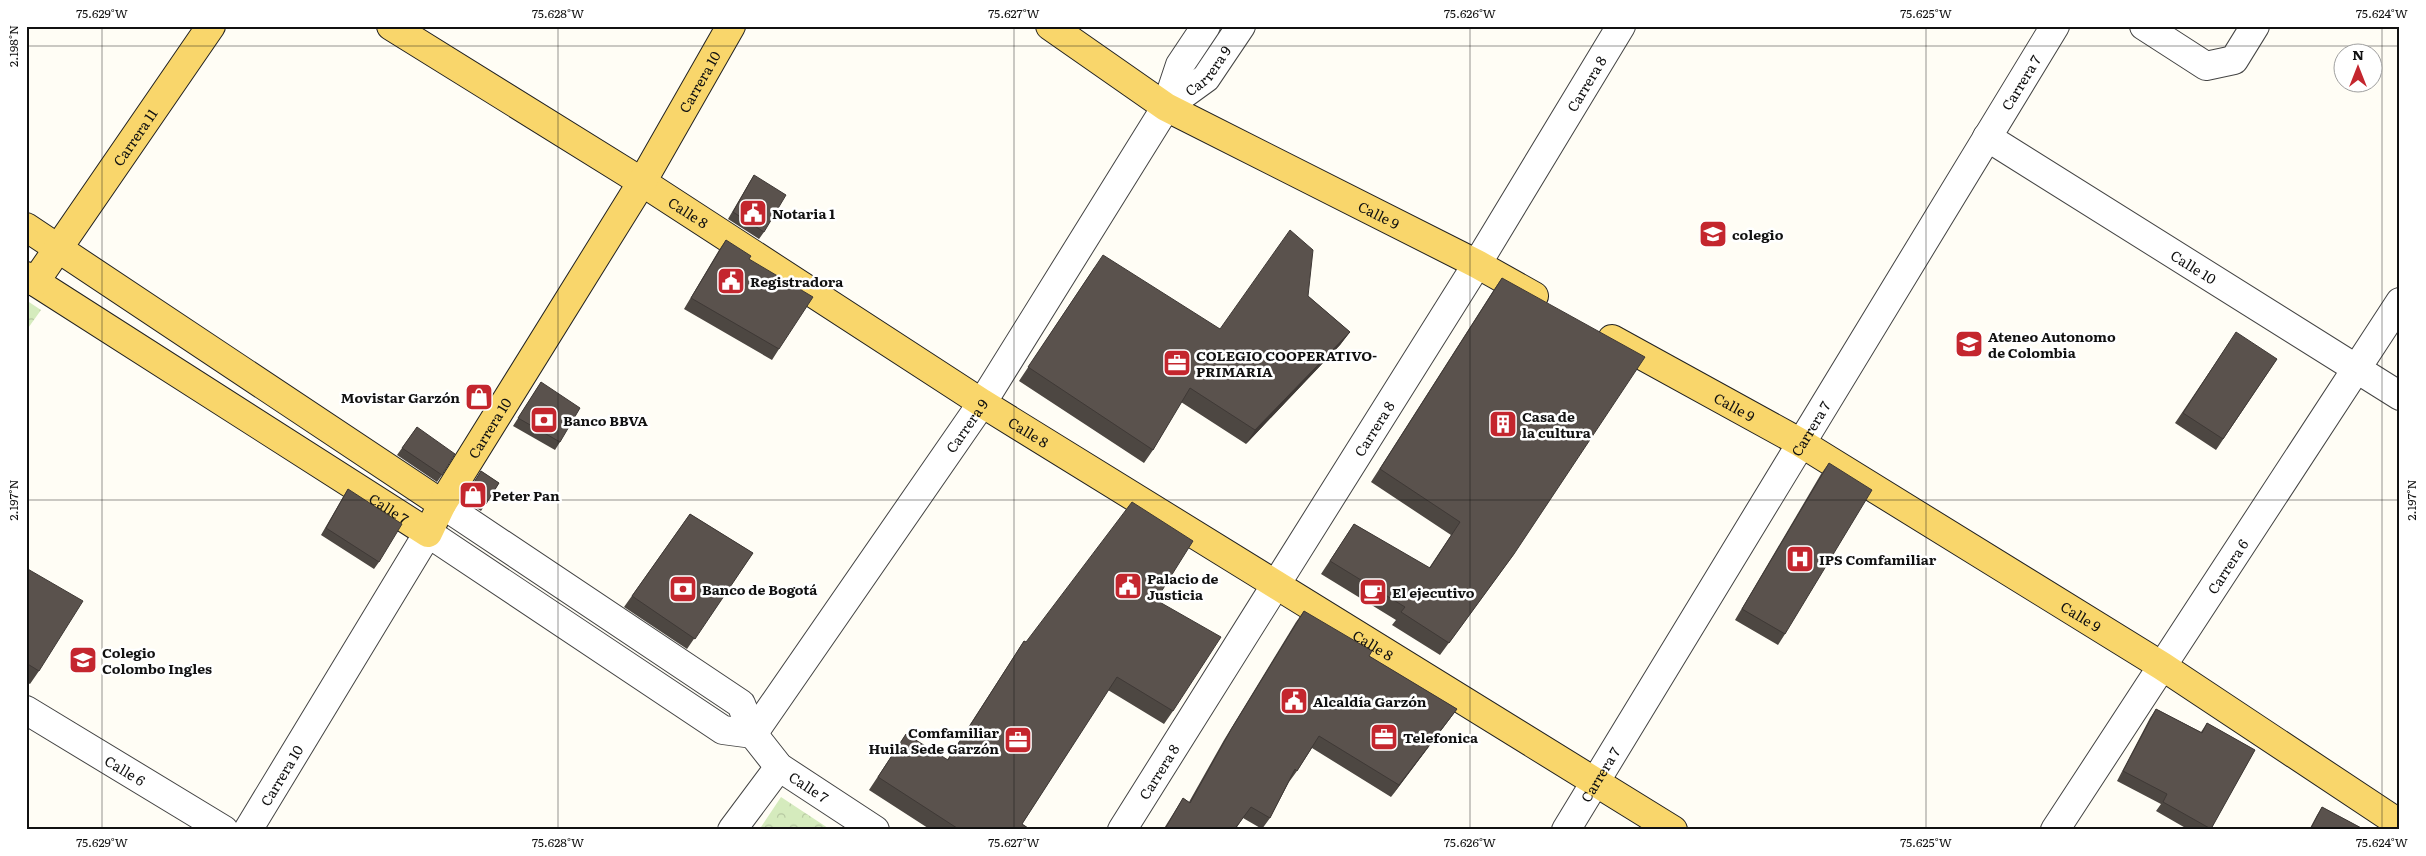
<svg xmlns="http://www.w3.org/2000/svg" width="2426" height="856" viewBox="0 0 2426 856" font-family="Literata,serif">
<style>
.park{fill:url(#park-crowns)}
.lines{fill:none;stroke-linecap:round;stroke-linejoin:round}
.minor-casing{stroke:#444;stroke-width:30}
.major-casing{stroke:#222;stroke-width:30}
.minor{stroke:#fff;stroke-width:28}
.major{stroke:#f9d66b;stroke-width:28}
.wall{fill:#4d4742}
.shaded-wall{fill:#3f3936}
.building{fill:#5a524d;stroke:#3f3936}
.ticks{fill:none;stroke:#111;stroke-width:1;stroke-opacity:0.45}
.labels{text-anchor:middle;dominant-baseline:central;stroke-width:5;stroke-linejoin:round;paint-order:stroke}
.street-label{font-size:14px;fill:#111;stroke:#fff}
.poi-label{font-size:14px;font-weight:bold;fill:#111;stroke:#fff;text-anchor:start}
.neatline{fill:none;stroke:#111;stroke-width:2}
.ticks-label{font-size:12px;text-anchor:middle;fill:#111}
</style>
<defs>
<pattern id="park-crowns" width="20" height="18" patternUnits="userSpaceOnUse" patternTransform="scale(1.25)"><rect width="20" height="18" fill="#d5ebbd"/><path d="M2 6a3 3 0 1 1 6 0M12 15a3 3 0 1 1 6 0" fill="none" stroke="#b6c8a1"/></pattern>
</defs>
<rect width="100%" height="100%" fill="#fffdf5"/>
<path class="park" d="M26 300 41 310 26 331Z
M781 797 831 830H759Z"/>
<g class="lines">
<defs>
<g id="minor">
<path d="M2144 26 2206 66 2234 60 2255 26"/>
<path id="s1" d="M1166 107 1206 78 1241 26"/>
<path id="s2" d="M1987 137 2400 396"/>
<path id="s3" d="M442 504 741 704 753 734 779 767 875 830"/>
<path id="s4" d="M26 710 224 830"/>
<path id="s5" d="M753 734 982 403 1166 107 1180 65 1206 26"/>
<path id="s6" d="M248 830 428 533 723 730 753 734"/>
<path d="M732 830 779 767"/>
<path id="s7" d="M1122 830 1477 264 1621 26"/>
<path id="s8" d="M1566 830 2055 26"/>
<path id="s9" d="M2055 830 2400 302"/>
</g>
<g id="major">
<path id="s10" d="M391 26 642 182 982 403 1673 830"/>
<path id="s11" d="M1050 26 1166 107 1477 264 1534 296"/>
<path d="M26 227 442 504"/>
<path id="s12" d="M26 276 428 533 442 504 642 182 731 26"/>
<path id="s13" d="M35 282 211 26"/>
<path id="s14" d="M1612 339 1801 443 2162 666 2400 824"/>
</g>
</defs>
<use href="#minor" class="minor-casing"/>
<use href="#major" class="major-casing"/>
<use href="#minor" class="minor"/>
<use href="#major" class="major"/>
</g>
<path class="wall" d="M754 175 764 232 759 239 728 219 749 183Z
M726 240 749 259 779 349 772 360 684 309 719 250Z
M1094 268 1220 329 1308 296 1350 332 1340 345 1246 444 1181 402 1153 450 1144 463 1019 381Z
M1502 278 1514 554 1440 655 1392 625 1396 620 1321 574 1354 524 1429 568 1451 535 1371 482 1493 291Z
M2229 343 2277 359 2216 450 2175 423Z
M541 382 560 442 555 450 513 426Z
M417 427 442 475 437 482 397 455Z
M1829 463 1785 634 1778 645 1735 620 1821 474Z
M481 471 499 483 481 511 463 499Z
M348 489 379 562 374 569 321 535 343 497Z
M690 514 753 553 687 649 624 607Z
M26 568 39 671 30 684 26 682Z
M1156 600 1173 711 1164 724 1108 690 1022 824 1031 830H931L869 790 906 734 947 760 1024 641 1026 642Z
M1304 611 1369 656 1457 709 1391 797 1312 748 1297 771 1289 782 1270 818 1262 829 1243 818 1235 830H1163L1183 798 1189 802 1224 740 1296 622Z
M2156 709 2201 732 2207 723 2255 750 2210 830H2189L2156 811 2161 804 2117 781 2150 718Z
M2322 807 2365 830H2309L2317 815Z"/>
<path class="shaded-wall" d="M1350 332 1340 345 1246 444 1255 430Z
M1457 709 1449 720 1391 797 1399 785Z"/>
<path class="building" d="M754 175 786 195 764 232 733 212Z
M1290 230 1313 250 1308 296 1350 332 1255 430 1190 388 1153 450 1028 367 1103 255 1220 329Z
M726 240 751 256 749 259 813 297 779 349 691 298Z
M1502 278 1645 357 1514 554 1449 643 1401 612 1405 607 1330 561 1354 524 1430 568 1460 522 1380 469Z
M2236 332 2277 359 2223 439 2183 413Z
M541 382 580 408 560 442 518 418Z
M417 427 455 454 442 475 402 448Z
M1829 463 1872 490 1785 634 1742 609Z
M481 471 499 483 486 504 468 492Z
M348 489 402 524 379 562 326 528Z
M1132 502 1193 541 1156 600 1221 637 1173 711 1117 677 1022 824 1031 830H960L878 777 906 734 948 760 1024 641 1026 642Z
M690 514 753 553 695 639 632 596Z
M26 568 83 601 39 671 26 663Z
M1304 611 1372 651 1369 656 1457 709 1399 785 1319 736 1297 771 1295 769 1270 818 1251 807 1234 830 1165 829 1183 798 1190 803 1232 728Z
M2156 709 2202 733 2207 723 2255 750 2211 829 2163 802 2167 794 2123 771Z
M2322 807 2365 830H2310Z"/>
<path class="ticks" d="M102 26V830M558 26V830M1014 26V830M1470 26V830M1926 26V830M2382 26V830M26 46H2400M26 500H2400"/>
<defs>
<symbol id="civic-square" viewBox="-11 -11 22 22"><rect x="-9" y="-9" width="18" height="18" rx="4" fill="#c4262e" stroke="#fff"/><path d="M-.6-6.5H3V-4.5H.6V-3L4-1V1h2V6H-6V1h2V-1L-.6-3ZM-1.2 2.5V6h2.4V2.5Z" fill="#fff"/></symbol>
<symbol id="school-square" viewBox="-11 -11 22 22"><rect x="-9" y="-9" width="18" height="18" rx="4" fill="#c4262e" stroke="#fff"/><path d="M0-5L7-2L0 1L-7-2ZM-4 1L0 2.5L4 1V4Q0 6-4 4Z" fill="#fff"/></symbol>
<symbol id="office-square" viewBox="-11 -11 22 22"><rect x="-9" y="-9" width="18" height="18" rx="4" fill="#c4262e" stroke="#fff"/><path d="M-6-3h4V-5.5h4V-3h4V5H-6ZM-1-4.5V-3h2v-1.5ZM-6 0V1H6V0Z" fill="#fff"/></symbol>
<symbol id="shop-square" viewBox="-11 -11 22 22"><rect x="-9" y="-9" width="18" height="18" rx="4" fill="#c4262e" stroke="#fff"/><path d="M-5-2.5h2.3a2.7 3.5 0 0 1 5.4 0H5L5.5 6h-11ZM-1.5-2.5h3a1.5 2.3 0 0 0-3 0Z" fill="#fff"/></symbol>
<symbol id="bank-square" viewBox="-11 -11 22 22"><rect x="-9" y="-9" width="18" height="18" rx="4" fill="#c4262e" stroke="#fff"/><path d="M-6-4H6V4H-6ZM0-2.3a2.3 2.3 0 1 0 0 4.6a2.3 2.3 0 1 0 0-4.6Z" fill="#fff"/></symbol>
<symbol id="building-square" viewBox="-11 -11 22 22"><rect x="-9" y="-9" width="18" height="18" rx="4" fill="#c4262e" stroke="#fff"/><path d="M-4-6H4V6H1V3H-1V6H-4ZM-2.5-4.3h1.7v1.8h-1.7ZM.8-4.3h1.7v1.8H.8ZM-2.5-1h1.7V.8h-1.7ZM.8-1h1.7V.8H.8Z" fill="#fff"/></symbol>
<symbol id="hospital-square" viewBox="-11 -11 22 22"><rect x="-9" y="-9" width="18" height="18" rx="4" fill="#c4262e" stroke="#fff"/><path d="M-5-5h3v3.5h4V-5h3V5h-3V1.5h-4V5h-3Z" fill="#fff"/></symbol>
<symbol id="cafe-square" viewBox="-11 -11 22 22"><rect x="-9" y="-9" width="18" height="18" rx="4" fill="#c4262e" stroke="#fff"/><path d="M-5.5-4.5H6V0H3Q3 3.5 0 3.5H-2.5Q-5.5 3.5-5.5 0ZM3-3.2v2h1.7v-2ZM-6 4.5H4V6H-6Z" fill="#fff"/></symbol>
</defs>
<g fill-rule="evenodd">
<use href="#civic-square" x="737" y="197" width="32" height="32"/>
<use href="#school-square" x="1697" y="218" width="32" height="32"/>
<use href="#civic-square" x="715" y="265" width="32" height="32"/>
<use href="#school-square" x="1953" y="328" width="32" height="32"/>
<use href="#office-square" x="1161" y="347" width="32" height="32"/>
<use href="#shop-square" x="463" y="381" width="32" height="32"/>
<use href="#bank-square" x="528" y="404" width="32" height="32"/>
<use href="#building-square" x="1487" y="408" width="32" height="32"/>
<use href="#shop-square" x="457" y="479" width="32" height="32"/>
<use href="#hospital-square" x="1784" y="543" width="32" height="32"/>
<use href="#civic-square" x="1112" y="570" width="32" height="32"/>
<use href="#bank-square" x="667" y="573" width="32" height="32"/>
<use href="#cafe-square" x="1357" y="576" width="32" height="32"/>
<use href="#school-square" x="67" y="644" width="32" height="32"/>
<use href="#civic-square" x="1278" y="685" width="32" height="32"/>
<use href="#office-square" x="1368" y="721" width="32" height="32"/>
<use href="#office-square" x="1002" y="724" width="32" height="32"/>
</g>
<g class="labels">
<g class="street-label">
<text stroke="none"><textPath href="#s1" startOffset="56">Carrera 9</textPath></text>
<text stroke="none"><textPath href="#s12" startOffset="1004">Carrera 10</textPath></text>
<text stroke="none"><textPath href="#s8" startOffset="875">Carrera 7</textPath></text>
<text stroke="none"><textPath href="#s7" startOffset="879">Carrera 8</textPath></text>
<text stroke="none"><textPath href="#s13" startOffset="176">Carrera 11</textPath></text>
<text stroke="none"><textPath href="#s10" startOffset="351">Calle 8</textPath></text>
<text stroke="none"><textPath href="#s11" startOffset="380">Calle 9</textPath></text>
<text stroke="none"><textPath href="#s2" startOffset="244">Calle 10</textPath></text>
<text stroke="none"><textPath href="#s14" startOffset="140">Calle 9</textPath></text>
<text stroke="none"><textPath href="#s5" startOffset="375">Carrera 9</textPath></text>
<text stroke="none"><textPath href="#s12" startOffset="599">Carrera 10</textPath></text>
<text stroke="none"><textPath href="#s8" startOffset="470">Carrera 7</textPath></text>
<text stroke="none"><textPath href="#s7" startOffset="474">Carrera 8</textPath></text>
<text stroke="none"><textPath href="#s10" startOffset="756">Calle 8</textPath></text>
<text stroke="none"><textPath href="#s12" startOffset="431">Calle 7</textPath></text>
<text stroke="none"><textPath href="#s9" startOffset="315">Carrera 6</textPath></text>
<text stroke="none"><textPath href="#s14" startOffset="545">Calle 9</textPath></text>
<text stroke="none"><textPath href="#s10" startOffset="1161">Calle 8</textPath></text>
<text stroke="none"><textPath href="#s4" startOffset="116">Calle 6</textPath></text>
<text stroke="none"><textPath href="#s7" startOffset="69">Carrera 8</textPath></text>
<text stroke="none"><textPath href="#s8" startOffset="65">Carrera 7</textPath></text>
<text stroke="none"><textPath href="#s6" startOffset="64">Carrera 10</textPath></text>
<text stroke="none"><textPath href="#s3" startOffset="470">Calle 7</textPath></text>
</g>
<g class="poi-label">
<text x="772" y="213">Notaria 1</text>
<text x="1732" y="234">colegio</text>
<text x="750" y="281">Registradora</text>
<text x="1988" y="336">Ateneo Autonomo<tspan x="1988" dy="16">de Colombia</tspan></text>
<text x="1196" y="355">COLEGIO COOPERATIVO-<tspan x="1196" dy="16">PRIMARIA</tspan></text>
<text x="460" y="397" text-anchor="end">Movistar Garzón</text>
<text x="1522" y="416">Casa de<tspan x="1522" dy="16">la cultura</tspan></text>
<text x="563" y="420">Banco BBVA</text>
<text x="492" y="495">Peter Pan</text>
<text x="1819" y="559">IPS Comfamiliar</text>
<text x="1147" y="578">Palacio de<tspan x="1147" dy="16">Justicia</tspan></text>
<text x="702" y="589">Banco de Bogotá</text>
<text x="1392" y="592">El ejecutivo</text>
<text x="102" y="652">Colegio<tspan x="102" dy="16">Colombo Ingles</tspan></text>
<text x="1313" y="701">Alcaldía Garzón</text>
<text x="999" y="732" text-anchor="end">Comfamiliar<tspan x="999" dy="16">Huila Sede Garzón</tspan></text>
<text x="1403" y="737">Telefonica</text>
</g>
</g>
<rect width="2426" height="856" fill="none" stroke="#ffffff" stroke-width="55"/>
<g transform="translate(2358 68)"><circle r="24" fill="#ffffff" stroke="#a0a0a0"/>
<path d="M0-4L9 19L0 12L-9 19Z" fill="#c4262e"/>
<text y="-8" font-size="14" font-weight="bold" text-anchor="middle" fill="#111111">N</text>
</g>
<rect x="28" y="28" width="2370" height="800" class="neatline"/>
<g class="ticks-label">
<text x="102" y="18">75.629°W</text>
<text x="558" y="18">75.628°W</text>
<text x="1014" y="18">75.627°W</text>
<text x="1470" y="18">75.626°W</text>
<text x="1926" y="18">75.625°W</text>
<text x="2382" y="18">75.624°W</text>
<text transform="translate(14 46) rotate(-90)" y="4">2.198°N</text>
<text transform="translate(14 500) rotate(-90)" y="4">2.197°N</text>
<text transform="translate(2412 500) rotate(-90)" y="4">2.197°N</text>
<text x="102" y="847">75.629°W</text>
<text x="558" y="847">75.628°W</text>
<text x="1014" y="847">75.627°W</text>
<text x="1470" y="847">75.626°W</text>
<text x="1926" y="847">75.625°W</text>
<text x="2382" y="847">75.624°W</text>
</g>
</svg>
